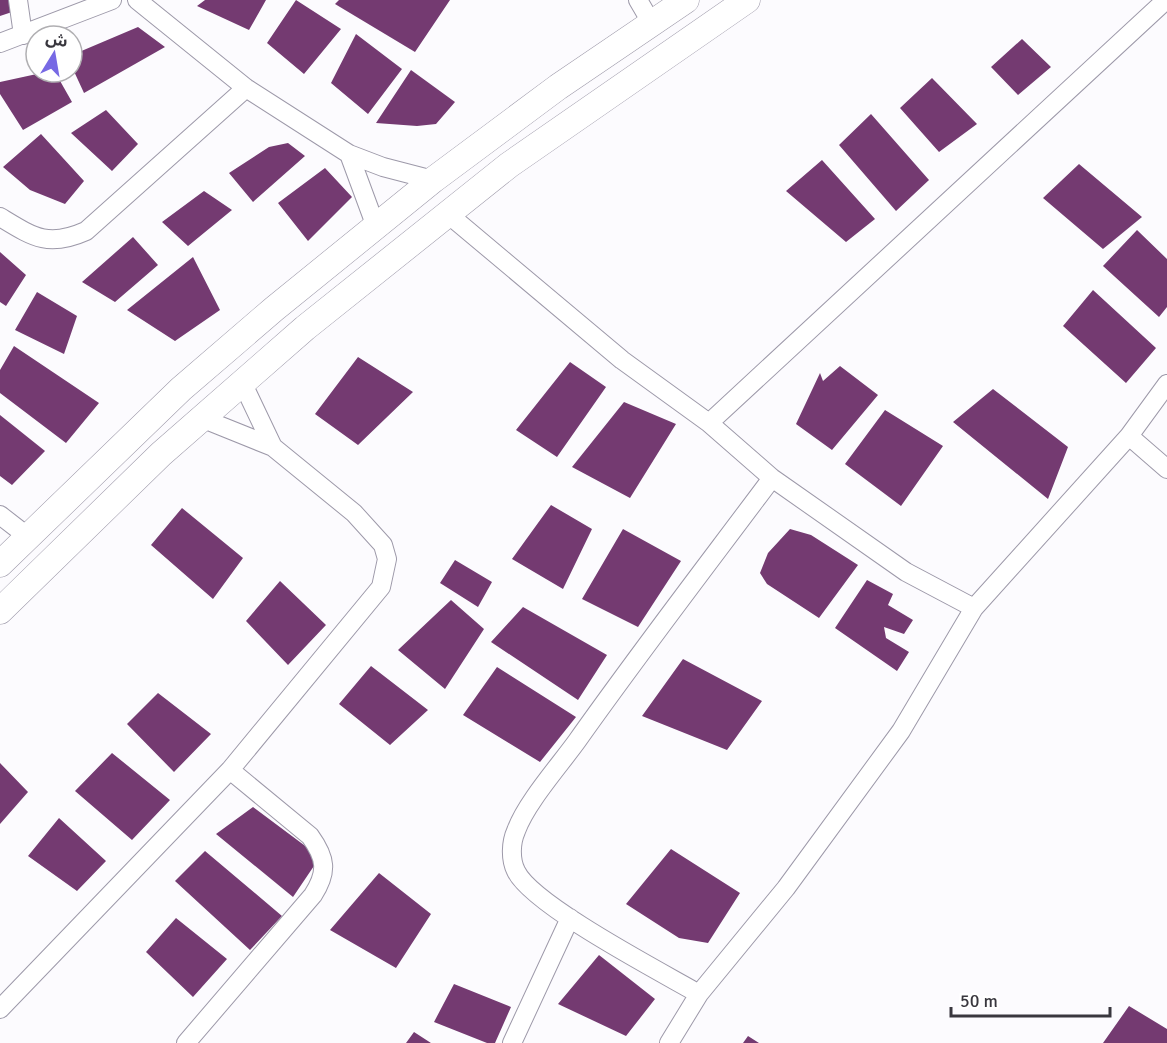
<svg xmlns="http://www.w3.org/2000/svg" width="1167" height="1043" viewBox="0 0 1167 1043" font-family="Signika,'Noto Sans Arabic',sans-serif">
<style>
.building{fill:#743a71}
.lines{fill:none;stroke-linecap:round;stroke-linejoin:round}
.minor-casing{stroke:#9d99a9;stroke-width:20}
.secondary-casing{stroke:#9d99a9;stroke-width:27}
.minor{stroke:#fff;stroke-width:18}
.secondary{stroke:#fff;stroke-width:26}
</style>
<rect width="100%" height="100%" fill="#fcfbfe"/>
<path class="building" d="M0 0H10L12 12 0 16Z
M205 0H266L249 30 197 6Z
M296 0 341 29 304 74 267 43Z
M339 0H450L415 52 335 4Z
M138 27 165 47 84 93 72 67V55Z
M356 34 402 69 368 114 331 83Z
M1022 39 1051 67 1018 95 991 67Z
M411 70 455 102 436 124 417 126 376 123Z
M46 72H55L72 102 23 130 0 94V82Z
M932 78 977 124 939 152 900 108Z
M106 110 138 144 112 171 71 133Z
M871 114 929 180 896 211 839 145Z
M41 134 84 181 65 204 30 190 3 167Z
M288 143 305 156 253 202 229 173 269 147Z
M822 160 875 219 846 242 786 191Z
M1079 164 1142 217 1103 249 1043 198Z
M325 168 352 197 308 241 278 203Z
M204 191 232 210 188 246 162 222Z
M1137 230 1167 259V307L1159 317 1103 266Z
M133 237 158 265 115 302 82 282Z
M0 252 26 275 6 306 0 302Z
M193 257 220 310 175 341 127 310Z
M1093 290 1156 348 1126 383 1063 326Z
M37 292 77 316 64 354 15 330Z
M14 346 99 403 66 443 0 393V370Z
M358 357 413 392 358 445 315 414Z
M570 362 606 387 557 457 516 430Z
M840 366 878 395 832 450 796 424 820 373 823 381Z
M993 389 1068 447 1048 499 953 422Z
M624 402 676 424 630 498 572 467Z
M885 410 943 446 901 506 845 464Z
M0 415 45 451 12 485 0 476Z
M551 505 592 529 563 589 512 559Z
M182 508 243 558 213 599 151 545Z
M623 529 681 561 638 627 582 599Z
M790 529 811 535 858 565 819 618 767 584 760 573 768 553Z
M455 560 492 582 478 607 440 583Z
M867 580 893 594 888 605 913 620 904 634 884 627 886 638 909 652 897 671 835 628Z
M280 581 326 625 288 665 246 621Z
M451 600 484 629 445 689 398 650Z
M523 607 607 655 578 700 491 642Z
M683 659 762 701 727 750 642 716Z
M371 666 428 710 390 745 339 704Z
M497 667 576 717 540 762 463 715Z
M158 693 211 734 174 772 127 724Z
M112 753 170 800 132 840 75 791Z
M0 763 28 792 0 824Z
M253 807 320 857 293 897 216 834Z
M59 818 106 861 77 891 28 856Z
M671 849 740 893 708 943 679 938 626 904Z
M205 851 282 916 250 950 175 881Z
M379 873 431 914 396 968 330 930Z
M176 918 227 959 193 997 146 952Z
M599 955 655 999 626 1036 558 1004Z
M454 984 511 1007 495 1043H487L434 1022Z
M1129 1006 1167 1029V1043H1103Z
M414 1032 431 1043H406Z
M748 1036 759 1043H743Z"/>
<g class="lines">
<defs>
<path id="minor" d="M18 0 23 35
M137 0 246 88 349 154 383 167 433 180
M638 0 652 24
M0 43 112 0
M349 154 376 227
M448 214 622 360 709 423 772 478 906 572 974 608 1129 436 1167 384
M0 217C33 237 48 248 86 231L246 88
M243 384 273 447
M709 423 1166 0
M1129 436 1167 469
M0 515 27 536
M699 994 786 888 901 731 974 608
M0 1009 230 770 381 587 387 559 383 545 354 513 273 447 201 418
M186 1043 313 895C328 872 326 858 310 836L230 770
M512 1043 570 918
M669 1043 699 994C661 972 532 905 516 871 510 859 511 842 516 831 526 803 559 766 577 741 640 652 707 565 772 478"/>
<path id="secondary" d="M0 564 181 389 274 309 433 180 558 87 686 0
M0 611 161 454 305 328 509 165 747 0"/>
</defs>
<use href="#minor" class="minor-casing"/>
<use href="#secondary" class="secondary-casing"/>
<use href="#minor" class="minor"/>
<use href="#secondary" class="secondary"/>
</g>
<g transform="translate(54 54) rotate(11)"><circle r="28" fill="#ffffff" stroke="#b0afb2" stroke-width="1.5"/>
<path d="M0-4.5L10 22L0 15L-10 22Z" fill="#7769e4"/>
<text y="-9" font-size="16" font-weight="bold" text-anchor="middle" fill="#39373e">ش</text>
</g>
<path d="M951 1007v9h159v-9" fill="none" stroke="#39373e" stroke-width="3"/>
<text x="960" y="1007" font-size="18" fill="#39373e" stroke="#ffffff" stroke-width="4.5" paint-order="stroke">50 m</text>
</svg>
